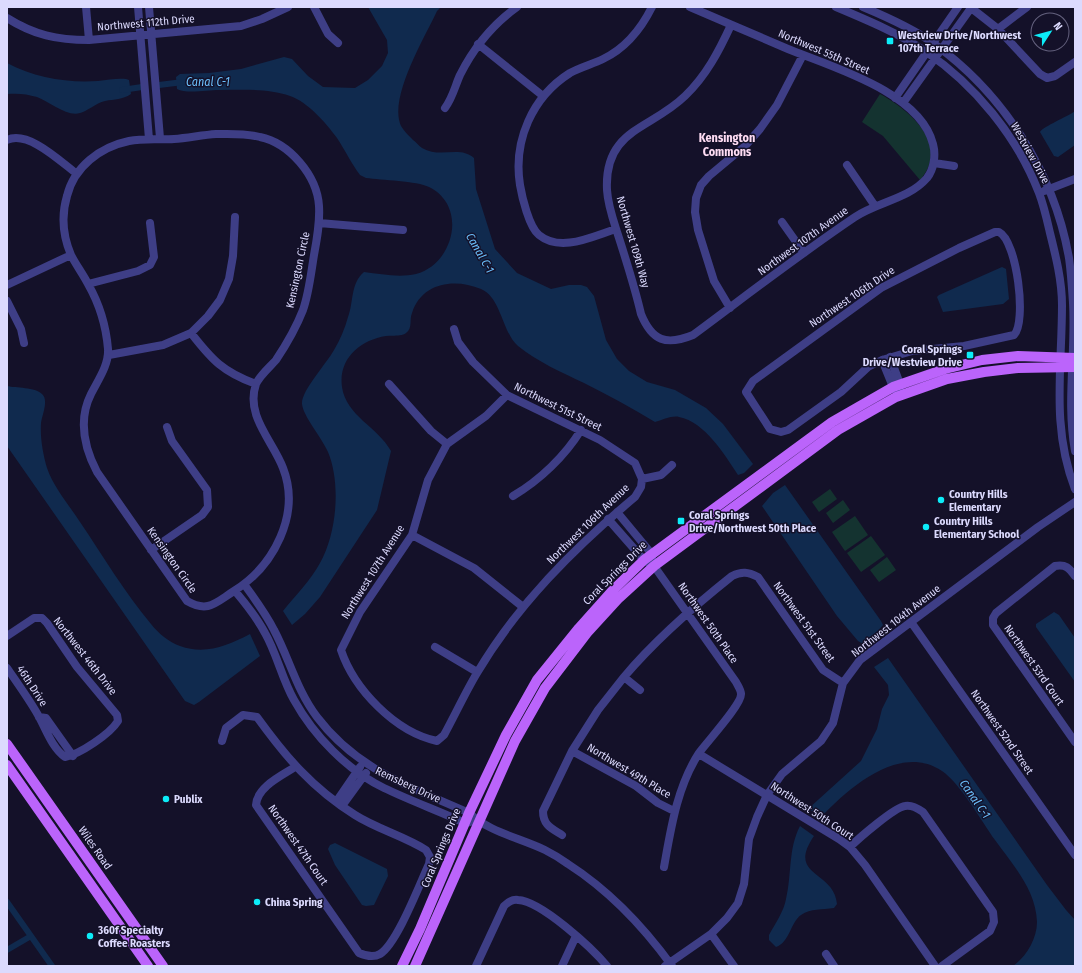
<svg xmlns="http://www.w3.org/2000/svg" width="1082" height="973" viewBox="0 0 1082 973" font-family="'Fira Sans Condensed',sans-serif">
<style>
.green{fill:#143330}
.water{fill:#102a4e}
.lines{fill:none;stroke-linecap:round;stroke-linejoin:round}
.canal{stroke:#102a4e;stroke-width:6}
.minor{stroke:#3e3e86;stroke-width:8}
.major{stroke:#bb64fb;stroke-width:10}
.poi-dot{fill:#0cecf8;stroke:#141129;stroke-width:1.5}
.labels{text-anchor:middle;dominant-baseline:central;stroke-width:3;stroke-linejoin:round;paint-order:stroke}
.street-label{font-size:11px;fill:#dcdafe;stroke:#141129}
.poi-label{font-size:11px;font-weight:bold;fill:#dcdafe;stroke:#141129;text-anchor:start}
.water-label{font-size:12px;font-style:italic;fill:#6bbffb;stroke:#141129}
.neighbourhood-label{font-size:12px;font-weight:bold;fill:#fedcf3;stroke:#141129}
</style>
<rect width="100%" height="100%" fill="#141129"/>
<path class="green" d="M880 94C909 110 951 144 920 180L883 136 862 122Z
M830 489 837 499 819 512 812 502Z
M843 500 850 510 833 523 826 513Z
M855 516 868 535 845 551 832 532Z
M871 536 885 555 861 572 847 553Z
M887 557 896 570 879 582 870 570Z"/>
<path class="water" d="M368 7H441L437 11C425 37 388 98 401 126 404 131 409 136 413 140 416 142 419 146 422 148 441 159 459 145 474 158L476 189 495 249 517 273 551 289 569 285H581L587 287 594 296 606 340 617 359 629 371 647 382 675 390 706 408 723 424 753 464 744 473 738 475C725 455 705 422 679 417 673 415 662 420 655 422 632 408 608 395 584 383 561 372 538 362 518 346 502 332 501 297 481 289 455 278 422 282 412 313 409 320 413 328 406 333 401 337 392 335 386 336 360 340 338 359 342 387 346 416 378 427 391 451L377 510 320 597 305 614 292 625 283 611C295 596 311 580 320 563 337 533 341 483 328 452 322 438 303 416 302 404 301 391 327 363 334 350 340 340 345 328 348 317 354 302 350 284 364 272 381 274 399 278 416 274 454 264 468 206 429 187 417 181 381 180 366 178L360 175C351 163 345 150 337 138 326 123 308 102 290 96 268 88 242 90 219 90 208 90 186 94 177 89L176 77 180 74 209 73 241 69 284 57 292 59 308 76 323 87 355 88 368 80 382 66 388 53 387 40Z
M7 63C35 78 67 83 98 81 108 80 117 78 126 79L129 80 131 94C122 100 115 99 105 101 96 103 86 112 80 113 67 117 50 102 37 97 27 94 18 93 7 94Z
M1075 111V145L1058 157 1054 156 1040 132C1044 126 1067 117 1075 111Z
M1002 267 1006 269 1009 299 1003 304 943 312 937 297 939 295Z
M7 386C16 388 35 387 42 394 49 400 42 415 41 423 40 438 43 454 47 468 54 488 69 505 80 522 103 556 125 593 151 624 158 633 170 643 180 646 205 655 227 646 250 634L260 656 199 702 194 705 185 701 7 446Z
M785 485 881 621 883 625 865 645 858 641 837 616 762 506 773 493Z
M1054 612 1059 615 1075 638V682L1036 627V624Z
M888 658 1047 885 1066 910 1075 920V966H1013C1026 957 1037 939 1037 922 1036 890 1013 865 995 840 982 822 960 783 942 771 900 743 850 787 822 816L808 809 861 761 877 729 882 709 889 695 888 685 874 667Z
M800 826 814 836C786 877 834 870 837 904L834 908C822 910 811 908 801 915 790 923 790 942 776 947L769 940V935C775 924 784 911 786 899 792 874 788 849 800 826Z
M335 843 387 869 388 876 374 905 366 906 362 905 335 865 328 849 330 845Z"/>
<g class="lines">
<path class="canal" d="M159 85 183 82
M122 90 142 87
M7 902 52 966
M7 950 31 936"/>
<path class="minor" d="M86 7 89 40
M138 7 149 139
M149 7 160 138
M314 7 328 34 338 43
M690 7C723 21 755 35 788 49 832 67 920 92 933 144 936 155 934 169 927 178 909 199 877 202 855 217 800 254 747 295 693 335 666 346 652 341 641 314 635 288 627 263 619 238 614 222 608 207 607 190 604 129 650 130 685 96 706 76 719 51 731 25
M836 7C867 20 898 33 925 51 975 85 1017 136 1039 193 1044 206 1047 220 1050 233 1056 257 1062 281 1062 305 1062 369 1051 427 1075 489
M863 7C887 17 912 28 933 43 1003 93 1054 172 1069 258 1071 272 1072 288 1073 303 1076 353 1066 401 1075 451
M970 7 998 29 1040 74 1047 78 1055 76 1075 62
M7 18C34 35 57 40 89 40L241 26 262 19 288 7
M998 29 1027 7
M478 44 543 96
M895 98 958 7
M903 103 971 8
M445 108C453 97 455 86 460 75 474 47 492 25 517 7
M216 134C230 134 245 133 260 137 289 143 317 175 319 206 320 223 317 239 314 255 311 273 309 293 303 310 296 328 286 345 276 360 270 367 260 375 256 384 245 416 273 441 283 468 301 514 274 566 234 591 215 603 208 613 187 601L97 472C84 447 78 420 91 394 98 380 109 365 108 349 106 325 100 305 88 284 83 274 76 265 71 255 63 236 61 216 67 196 74 167 100 147 129 141 144 138 159 140 174 139 188 138 202 135 216 134Z
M7 140C28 130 60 161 77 174
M934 163 954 166
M847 165 875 206
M1044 191 1075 179
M782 222 804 253
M319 223 403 230
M616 229C593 236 561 253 539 235 529 227 522 197 520 185 513 141 532 97 570 73 581 67 593 64 603 59 626 48 641 29 652 7
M995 232H999C1017 241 1027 322 1014 335L964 346 912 351 882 360 868 367 841 392 788 430 781 432 770 429 746 392 753 381 881 288 959 248Z
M88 284 138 271 150 265 154 257 150 223
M7 285 71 255
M7 301 21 329 24 343
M730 308 714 281 698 230 695 212 696 198 701 185 709 176 745 146 760 129 777 105 803 55
M454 329 458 342 473 362 507 395 600 440 635 463 642 479 641 487 635 497C574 548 517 605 477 673 465 693 455 715 444 735L437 741C395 732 354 689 341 650L360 612 412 535 428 480 447 444 486 416 507 395
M191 333C212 360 223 372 256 384
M109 355 163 345 191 333 208 316 220 300 229 279 233 256 235 217
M890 357 900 384V390
M882 360 893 387 897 392
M389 384 431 431 447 444
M642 479 661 475 672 465
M513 496C540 480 565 456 581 430
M617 512 651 553 652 559
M608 519 644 560 654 566 736 682C738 686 741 690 741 694 742 704 707 742 699 753 677 787 671 828 664 867
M412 535 474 568 523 607
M151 550 202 515 208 507 207 490 172 441 167 427
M1075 576C1069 568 1066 564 1055 566L996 613 993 618V625L1075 742
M244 584C255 599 266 614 274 630 289 658 297 691 317 717 357 770 411 787 469 813 489 832 520 838 545 850 553 854 561 859 568 864 610 891 643 926 672 966
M235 591C246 604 257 618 265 633 277 654 282 679 294 700 314 736 347 770 384 788 411 801 439 811 465 823L470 822
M911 622 1075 855
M7 636 34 618H42L47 623 77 667 117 715 118 721C110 734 80 754 65 757 52 748 46 729 38 715 29 699 18 684 7 668
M435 647 477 672
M624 677C656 639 693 607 732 576 742 571 748 572 758 577L823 670 843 683
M39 717 46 718 73 756
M222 741 226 728 243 715 257 717C286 757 312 788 355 815 377 829 404 836 426 850L430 857 429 864C420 883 397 944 380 954 373 958 366 956 359 953L256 805C257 787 281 776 295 767
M572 751 636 786 658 803 674 811
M699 754 839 839 850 847 865 865 935 966
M336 802 360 767
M342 806 366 773
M562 835C551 828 543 825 543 811L572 751 598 710 624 677 640 690
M850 847C859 838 895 807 905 806 912 805 917 808 923 812L993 912 994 922 990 931 942 966
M711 934 734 966
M826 954 834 966
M476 966 504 906C508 902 512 899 518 900 541 901 592 948 607 966
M562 966 576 936
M665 966 711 934 727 918 738 903 744 884 749 839 757 817 767 795 782 774 821 741 833 723 843 683 860 660 1038 527 1075 502"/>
<path class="major" d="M7 744 163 966
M7 765 148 966
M402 966 420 929 469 813 506 735 537 680 579 628 612 591 644 560 832 422 893 387 945 369 982 360 1018 356 1075 358
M415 966 515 741 545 688 587 633 619 598 654 566 838 430 896 397 947 379 984 372 1018 368 1075 367"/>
</g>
<g class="poi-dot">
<rect x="886" y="37" width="8" height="8" rx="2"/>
<rect x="966" y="351" width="8" height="8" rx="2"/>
<circle cx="941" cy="500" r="4"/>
<rect x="677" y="517" width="8" height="8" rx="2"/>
<circle cx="926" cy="527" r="4"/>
<circle cx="166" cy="799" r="4"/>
<circle cx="257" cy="902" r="4"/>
<circle cx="90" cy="936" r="4"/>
</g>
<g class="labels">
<g class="street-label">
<text transform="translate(146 23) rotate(-5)">Northwest 112th Drive</text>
<text transform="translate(824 52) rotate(23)">Northwest 55th Street</text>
<text transform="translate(1030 153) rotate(61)">Westview Drive</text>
<text transform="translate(803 241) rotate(-36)">Northwest 107th Avenue</text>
<text transform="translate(633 242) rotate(74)">Northwest 109th Way</text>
<text transform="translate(298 270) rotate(-78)">Kensington Circle</text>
<text transform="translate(852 297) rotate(-34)">Northwest 106th Drive</text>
<text transform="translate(558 407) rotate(26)">Northwest 51st Street</text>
<text transform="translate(588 524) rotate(-44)">Northwest 106th Avenue</text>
<text transform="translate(172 560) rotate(55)">Kensington Circle</text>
<text transform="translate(373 572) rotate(-58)">Northwest 107th Avenue</text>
<text transform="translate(615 573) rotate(-45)">Coral Springs Drive</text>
<text transform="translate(896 621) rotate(-38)">Northwest 104th Avenue</text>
<text transform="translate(804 622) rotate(54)">Northwest 51st Street</text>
<text transform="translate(708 623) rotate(55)">Northwest 50th Place</text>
<text transform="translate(85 656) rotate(52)">Northwest 46th Drive</text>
<text transform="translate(1034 665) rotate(55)">Northwest 53rd Court</text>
<text transform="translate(32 686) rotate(57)">46th Drive</text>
<text transform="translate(1002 732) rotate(55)">Northwest 52nd Street</text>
<text transform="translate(629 771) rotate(31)">Northwest 49th Place</text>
<text transform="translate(408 785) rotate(25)">Remsberg Drive</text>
<text transform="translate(812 811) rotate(33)">Northwest 50th Court</text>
<text transform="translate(298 845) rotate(55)">Northwest 47th Court</text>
<text transform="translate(95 848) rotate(55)">Wiles Road</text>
<text transform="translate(441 848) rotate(-67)">Coral Springs Drive</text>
</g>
<g class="poi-label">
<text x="898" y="35">Westview Drive/Northwest<tspan x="898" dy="13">107th Terrace</tspan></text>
<text x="962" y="349" text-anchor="end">Coral Springs<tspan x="962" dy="13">Drive/Westview Drive</tspan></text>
<text x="949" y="494">Country Hills<tspan x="949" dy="13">Elementary</tspan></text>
<text x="689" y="515">Coral Springs<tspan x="689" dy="13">Drive/Northwest 50th Place</tspan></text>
<text x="934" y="521">Country Hills<tspan x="934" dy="13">Elementary School</tspan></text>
<text x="174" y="799">Publix</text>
<text x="265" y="902">China Spring</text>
<text x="98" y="930">360f Specialty<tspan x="98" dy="13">Coffee Roasters</tspan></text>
</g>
<g class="water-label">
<text x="208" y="82">Canal C-1</text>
<text transform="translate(480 253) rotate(60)">Canal C-1</text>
<text transform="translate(975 799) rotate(55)">Canal C-1</text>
</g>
<g class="neighbourhood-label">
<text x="727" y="138">Kensington<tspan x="727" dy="14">Commons</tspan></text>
</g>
</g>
<rect width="1082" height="973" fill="none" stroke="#dcdafe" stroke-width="16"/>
<g transform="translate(1050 32) rotate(54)"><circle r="19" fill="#141129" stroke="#64617e"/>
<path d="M0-3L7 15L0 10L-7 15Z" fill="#0cecf8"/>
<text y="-6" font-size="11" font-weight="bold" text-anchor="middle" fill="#dcdafe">N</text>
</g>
</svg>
